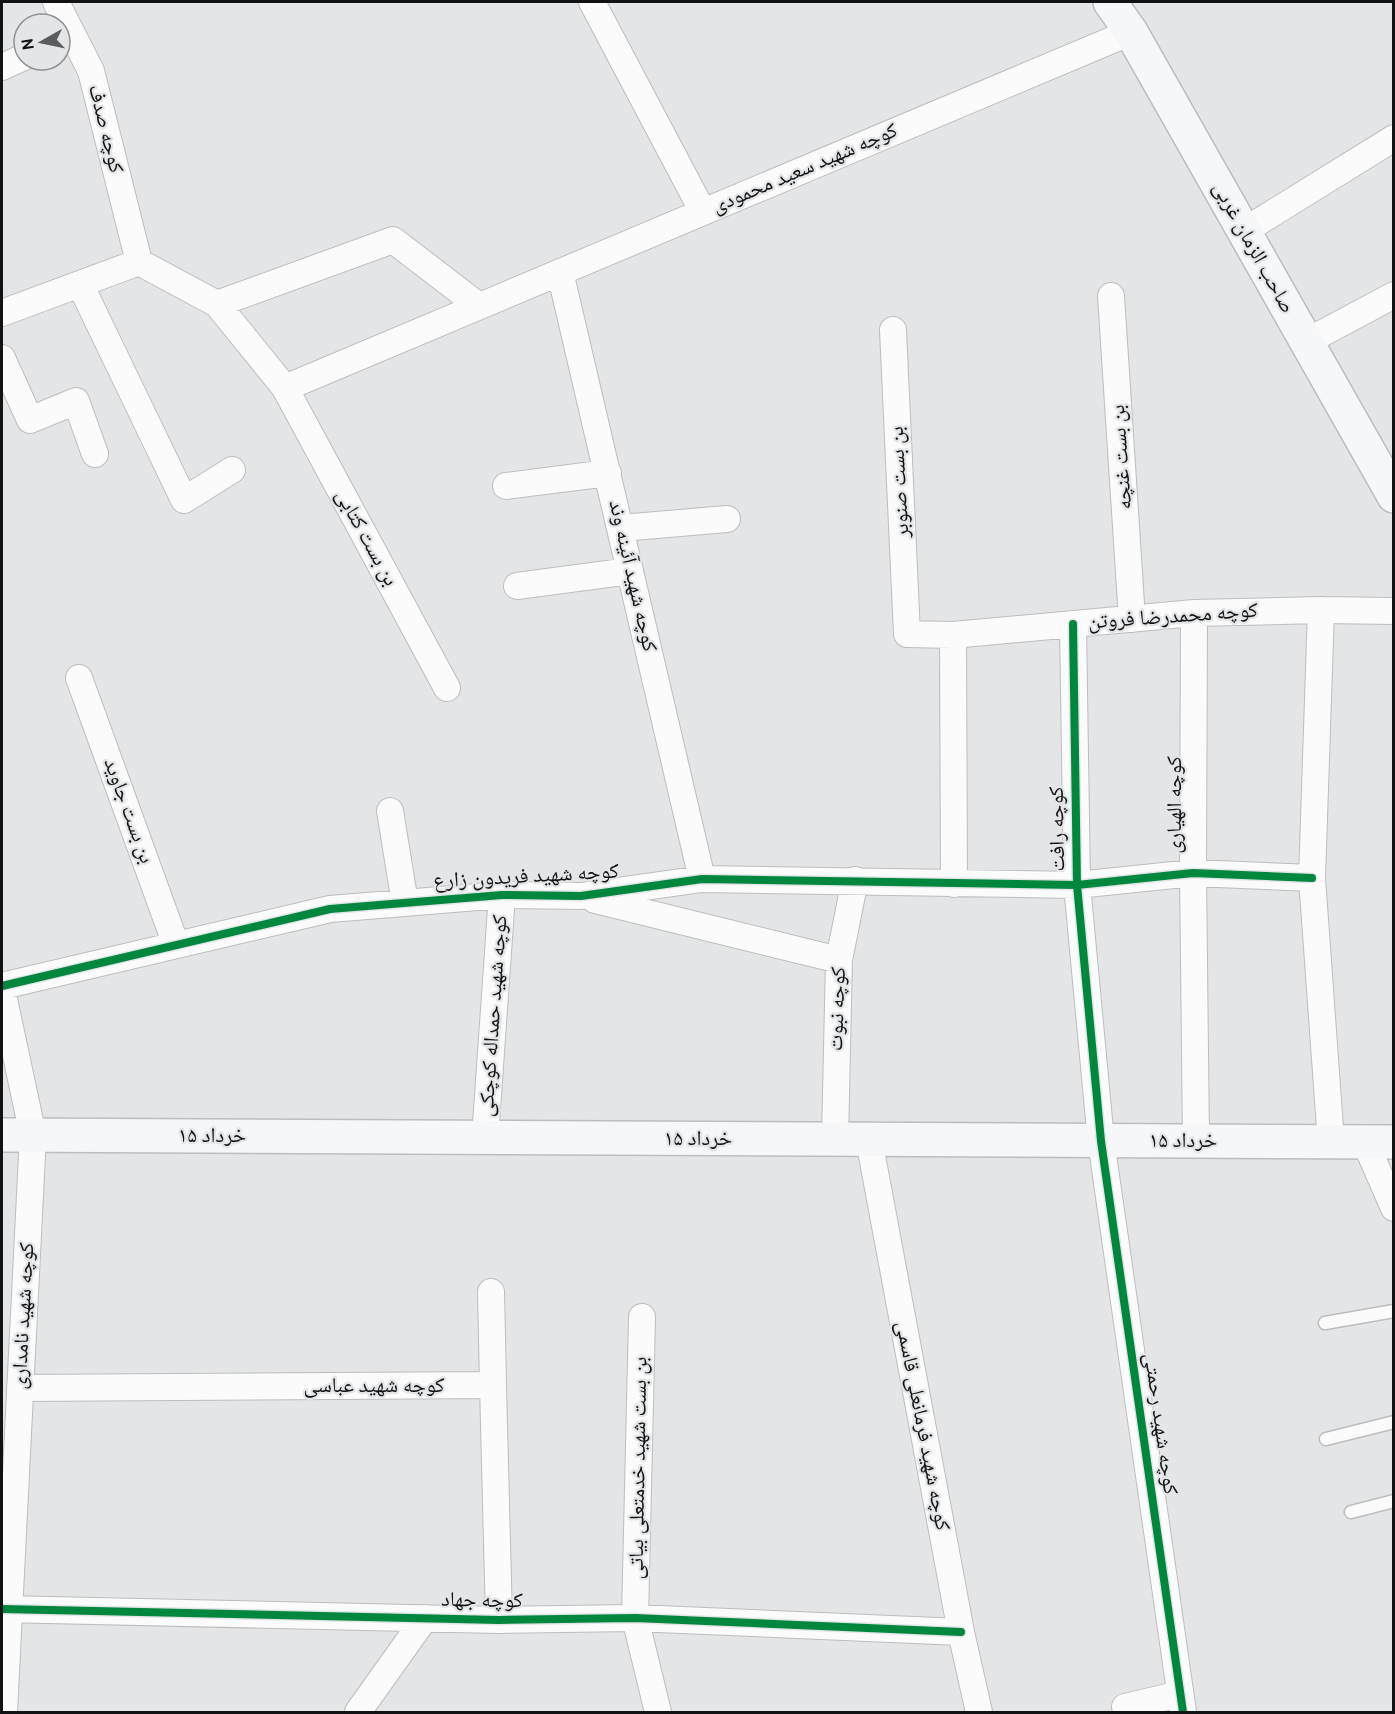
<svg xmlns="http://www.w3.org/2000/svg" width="1395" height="1714" viewBox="0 0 1395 1714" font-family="Overpass,'Noto Naskh Arabic',sans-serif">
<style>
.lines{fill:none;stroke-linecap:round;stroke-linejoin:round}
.lane-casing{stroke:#bcbdbe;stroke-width:15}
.street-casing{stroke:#bcbdbe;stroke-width:28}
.secondary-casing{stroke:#bcbdbe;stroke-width:36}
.lane{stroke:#fbfbfb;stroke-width:12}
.street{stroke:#fbfbfb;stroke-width:26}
.secondary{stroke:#f6f7f8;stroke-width:33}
.cycleway-casing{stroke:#e3e5e7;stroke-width:11}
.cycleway{stroke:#00873e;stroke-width:8}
.labels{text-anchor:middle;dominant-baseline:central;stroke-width:4.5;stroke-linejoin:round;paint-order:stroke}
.street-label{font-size:21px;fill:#111213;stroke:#e3e5e7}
</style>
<rect width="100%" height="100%" fill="#e4e5e6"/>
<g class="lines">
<defs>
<path id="lane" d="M1325 1323 1394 1311
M1326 1439 1394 1422
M1351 1512 1394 1501"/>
<path id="street" d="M56 2 91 71 139 262
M592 2 703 212
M2 67 24 57
M1244 231 1394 138
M560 272 702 879
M80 284 184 500 232 470
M1111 296 1132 619
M217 304 393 240 479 306
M2 313 139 262 217 304 285 388 447 688
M893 330 907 634 953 635 1194 613 1321 610 1394 611
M1306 342 1394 295
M2 358 30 420 76 401 95 454
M285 388 1131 32
M506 486 608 473
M621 528 727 519
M517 586 630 571
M1321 610 1312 878 1331 1142
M1194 613 1193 873 1196 1141
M1073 624 1077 885 1101 1141 1183 1712
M953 635 954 884
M79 678 176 945
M390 811 405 903
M595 900 839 960
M2 986 330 909 502 895 581 896 702 879 1077 885 1193 873 1312 878
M2 990 33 1135 4 1712
M485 1138 502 895
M835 1139 839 960 855 880
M869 1140 961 1632 979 1712
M1365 1142 1394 1208
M491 1292 493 1385
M642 1317 635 1618 658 1712
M20 1388 493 1385 499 1620
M2 1609 499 1620 635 1618 961 1632
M1125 1707 1180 1694
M358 1712 425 1618"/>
<path id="secondary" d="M1110 2 1131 32 1394 496
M2 1135 1394 1142"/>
</defs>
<use href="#lane" class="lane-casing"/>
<use href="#street" class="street-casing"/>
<use href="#secondary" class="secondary-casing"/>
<use href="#lane" class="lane"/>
<use href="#street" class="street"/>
<use href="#secondary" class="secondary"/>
<defs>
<path id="cycleway" d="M1073 624 1077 885 1101 1141 1183 1712
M2 986 330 909 502 895 581 896 702 879 1077 885 1193 873 1312 878
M2 1609 499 1620 635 1618 961 1632"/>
</defs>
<use href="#cycleway" class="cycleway-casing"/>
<use href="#cycleway" class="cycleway"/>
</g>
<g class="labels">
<g class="street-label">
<text transform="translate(105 129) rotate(76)">کوچه صدف</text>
<text transform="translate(805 169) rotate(-23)">کوچه شهید سعید محمودی</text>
<text transform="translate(1253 248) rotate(61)">صاحب الزمان غربی</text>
<text transform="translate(1122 457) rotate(-94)">بن بست غنچه</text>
<text transform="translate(900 482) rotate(-93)">بن بست صنوبر</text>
<text transform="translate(366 538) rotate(61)">بن بست کتابی</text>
<text transform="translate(632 576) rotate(77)">کوچه شهید آئینه وند</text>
<text transform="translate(1173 617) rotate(-4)">کوچه محمدرضا فروتن</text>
<text transform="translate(1175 805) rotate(-90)">کوچه الهیاری</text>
<text transform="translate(128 811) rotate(70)">بن بست جاوید</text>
<text transform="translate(1058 829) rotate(-91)">کوچه رافت</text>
<text transform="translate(526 877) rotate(-3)">کوچه شهید فریدون زارع</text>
<text transform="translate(838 1009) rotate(-88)">کوچه نبوت</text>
<text transform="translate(494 1016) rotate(-86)">کوچه شهید حمداله کوچکی</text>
<text x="212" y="1136">۱۵ خرداد</text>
<text x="698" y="1139">۱۵ خرداد</text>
<text x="1183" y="1141">۱۵ خرداد</text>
<text transform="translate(24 1316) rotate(-87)">کوچه شهید نامداری</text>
<text x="374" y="1386">کوچه شهید عباسی</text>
<text transform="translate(1160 1424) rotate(82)">کوچه شهید رحمتی</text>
<text transform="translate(922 1426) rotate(79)">کوچه شهید فرمانعلی قاسمی</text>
<text transform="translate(639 1468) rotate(-89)">بن بست شهید خدمتعلی بیاتی</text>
<text transform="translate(482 1601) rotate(1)">کوچه جهاد</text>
</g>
</g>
<rect width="1395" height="1714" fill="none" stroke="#111213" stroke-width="6"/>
<g transform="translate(42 42) rotate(261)"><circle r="28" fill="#e3e5e7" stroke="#8f9192" stroke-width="1.5"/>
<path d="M0-4.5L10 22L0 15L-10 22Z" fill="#5b5c5d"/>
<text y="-9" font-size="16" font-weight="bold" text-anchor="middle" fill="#111213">N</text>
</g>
</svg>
